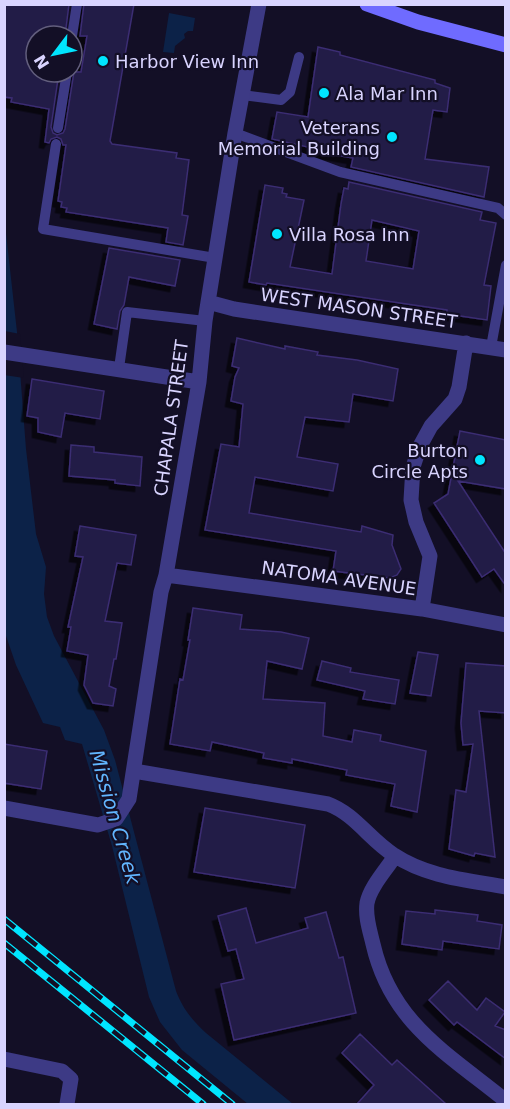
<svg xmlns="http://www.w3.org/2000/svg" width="510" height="1109" viewBox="0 0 510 1109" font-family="'DejaVu Sans',sans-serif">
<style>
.water{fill:#0c2248}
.pier{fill:#130f26}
.building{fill:#241b47;stroke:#3b2d73;stroke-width:1.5;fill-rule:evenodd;filter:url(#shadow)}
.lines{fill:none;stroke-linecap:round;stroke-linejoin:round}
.lane{stroke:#3d3a85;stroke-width:10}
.street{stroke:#3d3a85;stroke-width:15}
.secondary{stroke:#6f6bff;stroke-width:15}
.rail-casing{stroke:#00e5ff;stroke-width:7}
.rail{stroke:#130f26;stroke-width:4.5;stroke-dasharray:14;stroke-linecap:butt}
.poi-dot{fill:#00e5ff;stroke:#130f26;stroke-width:2}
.labels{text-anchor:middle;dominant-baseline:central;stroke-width:4.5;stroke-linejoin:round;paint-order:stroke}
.poi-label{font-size:18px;fill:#d9d4ff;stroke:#130f26;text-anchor:start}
.street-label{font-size:18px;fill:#d9d4ff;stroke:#130f26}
.water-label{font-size:20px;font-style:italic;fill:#62b6ff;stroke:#130f26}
</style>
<defs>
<filter id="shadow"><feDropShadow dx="-5.5" dy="5.5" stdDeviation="0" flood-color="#0009"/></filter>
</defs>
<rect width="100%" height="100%" fill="#130f26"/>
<path class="water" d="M169 13 195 18 193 31H188L184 34 185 38 175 46 174 53 163 52Z
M4 215 17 332 26 449 36 534 46 567 44 594 47 617 54 636 104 730 115 760 176 991C183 1009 192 1020 206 1033L293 1104H248L182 1050 160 1022 149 997 112 846 82 744 65 740 60 727 43 723 16 665 5 633Z"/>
<path class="pier" d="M5 331 20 334 24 378 4 375Z"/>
<path class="building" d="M4 4H69L65 36H36V72H59L51 127 53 133 57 135 63 133 65 129 74 72H81L87 36H80L84 4H134L110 141 112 144 177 153 176 158 189 160 182 215 188 216 183 245 166 242 168 228 66 212 67 208 61 207 62 202 58 201 66 145H63L61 139 57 137 51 139 49 143 45 142 49 109 11 102 12 98 4 97Z
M318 47 340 52V55L435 80V83L450 88 447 112 433 110 425 159 489 167 484 197 351 167 353 158 308 150V147L272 139 277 112 308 117Z
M349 182 482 212 480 220 496 223 484 285 491 286 487 320 447 314V310L400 303 267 283 266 285 249 282 265 185 283 188 282 193 287 194 286 197 304 200 290 267 332 274 341 204 344 188 348 189ZM372 220 419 231 413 269 366 261Z
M109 248 180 260 175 286 129 277 124 305 120 311 117 329 94 324Z
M237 338 285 349V346L318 352 317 355 357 360 398 369 393 401 353 394 349 422 305 417 297 457 338 464 333 491 255 477 249 513 361 532 362 526 393 535 392 545 401 569 397 575 390 578 333 571 336 551 205 530 221 444 239 447 243 404 231 401 235 377 239 368 232 366Z
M32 379 104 391 100 419 65 413 61 437 38 432V418L27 416Z
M460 431 506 440V489L458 481 506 554V586L494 569 482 577 434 503 448 494Z
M71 445 94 447V452L142 457 140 486 115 483V480L69 476Z
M80 526 136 535 131 565 117 563 105 621 122 623 116 659H114L109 686 116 689 113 706 93 703 84 685 88 655 67 651 71 627H68L83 557 75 556Z
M193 608 242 615 240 629 281 632 309 638 302 669 267 661 263 699 325 703 323 736 352 742 354 730 381 735 380 741 426 751 417 812 391 806 395 784 346 775 347 770 292 759V763L263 758 264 753 212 742 210 751 170 744 180 679 183 680 190 640H188Z
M418 652 438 655 431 696 410 693Z
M322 661 351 668 350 672 399 680 395 704 363 699 365 691 317 680Z
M466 663 506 666V713L479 711 495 857 475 853 474 856 449 849 456 790 466 792 473 744 463 745 461 723Z
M4 744 47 751 41 789 4 783Z
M205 808 305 825 295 888 194 872Z
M246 908 256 943 308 928 305 918 326 912 339 958 343 957 356 1013 234 1040 221 984 244 979 236 949 228 951 218 916Z
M435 910 478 915 477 921 502 925 499 949 443 941 442 950 402 944 406 911 435 914Z
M448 981 477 1010 486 998 505 1012 495 1026 506 1030V1059L457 1022 454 1025 429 1000Z
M360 1034 392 1065 397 1060 446 1104H357L374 1085 342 1053Z"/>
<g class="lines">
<path class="lane" d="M72 36 77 4
M242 95 281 100 290 92 299 57
M58 128 67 72
M235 133 340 172 498 208 506 215
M56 144 43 229 215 258
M491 347 506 265
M119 368 127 312 205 321"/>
<path class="street" d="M208 302 234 309 506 350
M4 352 199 382
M166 575 422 609 506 625
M422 609 430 556 416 522 411 500 413 467 420 446 431 426 455 399 459 387 466 343
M134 771 328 804C355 814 370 840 394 855 427 877 467 880 506 887
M4 808 98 825 116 819 129 799 161 592 166 575 199 382 205 321 235 133 259 4
M395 856C386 870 370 887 367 903 365 917 370 931 373 944 391 1023 447 1053 506 1101
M4 1059 62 1071 71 1079 67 1104"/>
<path class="secondary" d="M367 4 418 22 506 45"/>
<defs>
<path id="rail" d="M4 919 232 1104
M4 943 203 1104"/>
</defs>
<use href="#rail" class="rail-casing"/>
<use href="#rail" class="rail"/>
</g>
<g class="poi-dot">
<circle cx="103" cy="61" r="6"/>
<circle cx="324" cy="93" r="6"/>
<circle cx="392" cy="137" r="6"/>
<circle cx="277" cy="234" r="6"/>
<circle cx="480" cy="460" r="6"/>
</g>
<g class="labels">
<g class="poi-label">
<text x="115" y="61">Harbor View Inn</text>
<text x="336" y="93">Ala Mar Inn</text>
<text x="380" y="127" text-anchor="end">Veterans<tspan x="380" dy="21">Memorial Building</tspan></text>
<text x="289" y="234">Villa Rosa Inn</text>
<text x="468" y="450" text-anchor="end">Burton<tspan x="468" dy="21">Circle Apts</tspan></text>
</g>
<g class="street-label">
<text transform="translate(359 308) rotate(8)">WEST MASON STREET</text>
<text transform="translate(171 418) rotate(-82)">CHAPALA STREET</text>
<text transform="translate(339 578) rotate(8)">NATOMA AVENUE</text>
</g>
<g class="water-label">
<text transform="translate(115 817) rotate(74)">Mission Creek</text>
</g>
</g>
<rect width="510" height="1109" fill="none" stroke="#d9d4ff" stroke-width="12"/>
<g transform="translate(54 54) rotate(238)"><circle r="28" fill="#130f26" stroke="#625e7d" stroke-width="1.5"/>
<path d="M0-4.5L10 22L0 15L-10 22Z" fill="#00e5ff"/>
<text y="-9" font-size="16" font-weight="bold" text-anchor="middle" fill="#d9d4ff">N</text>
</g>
</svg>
